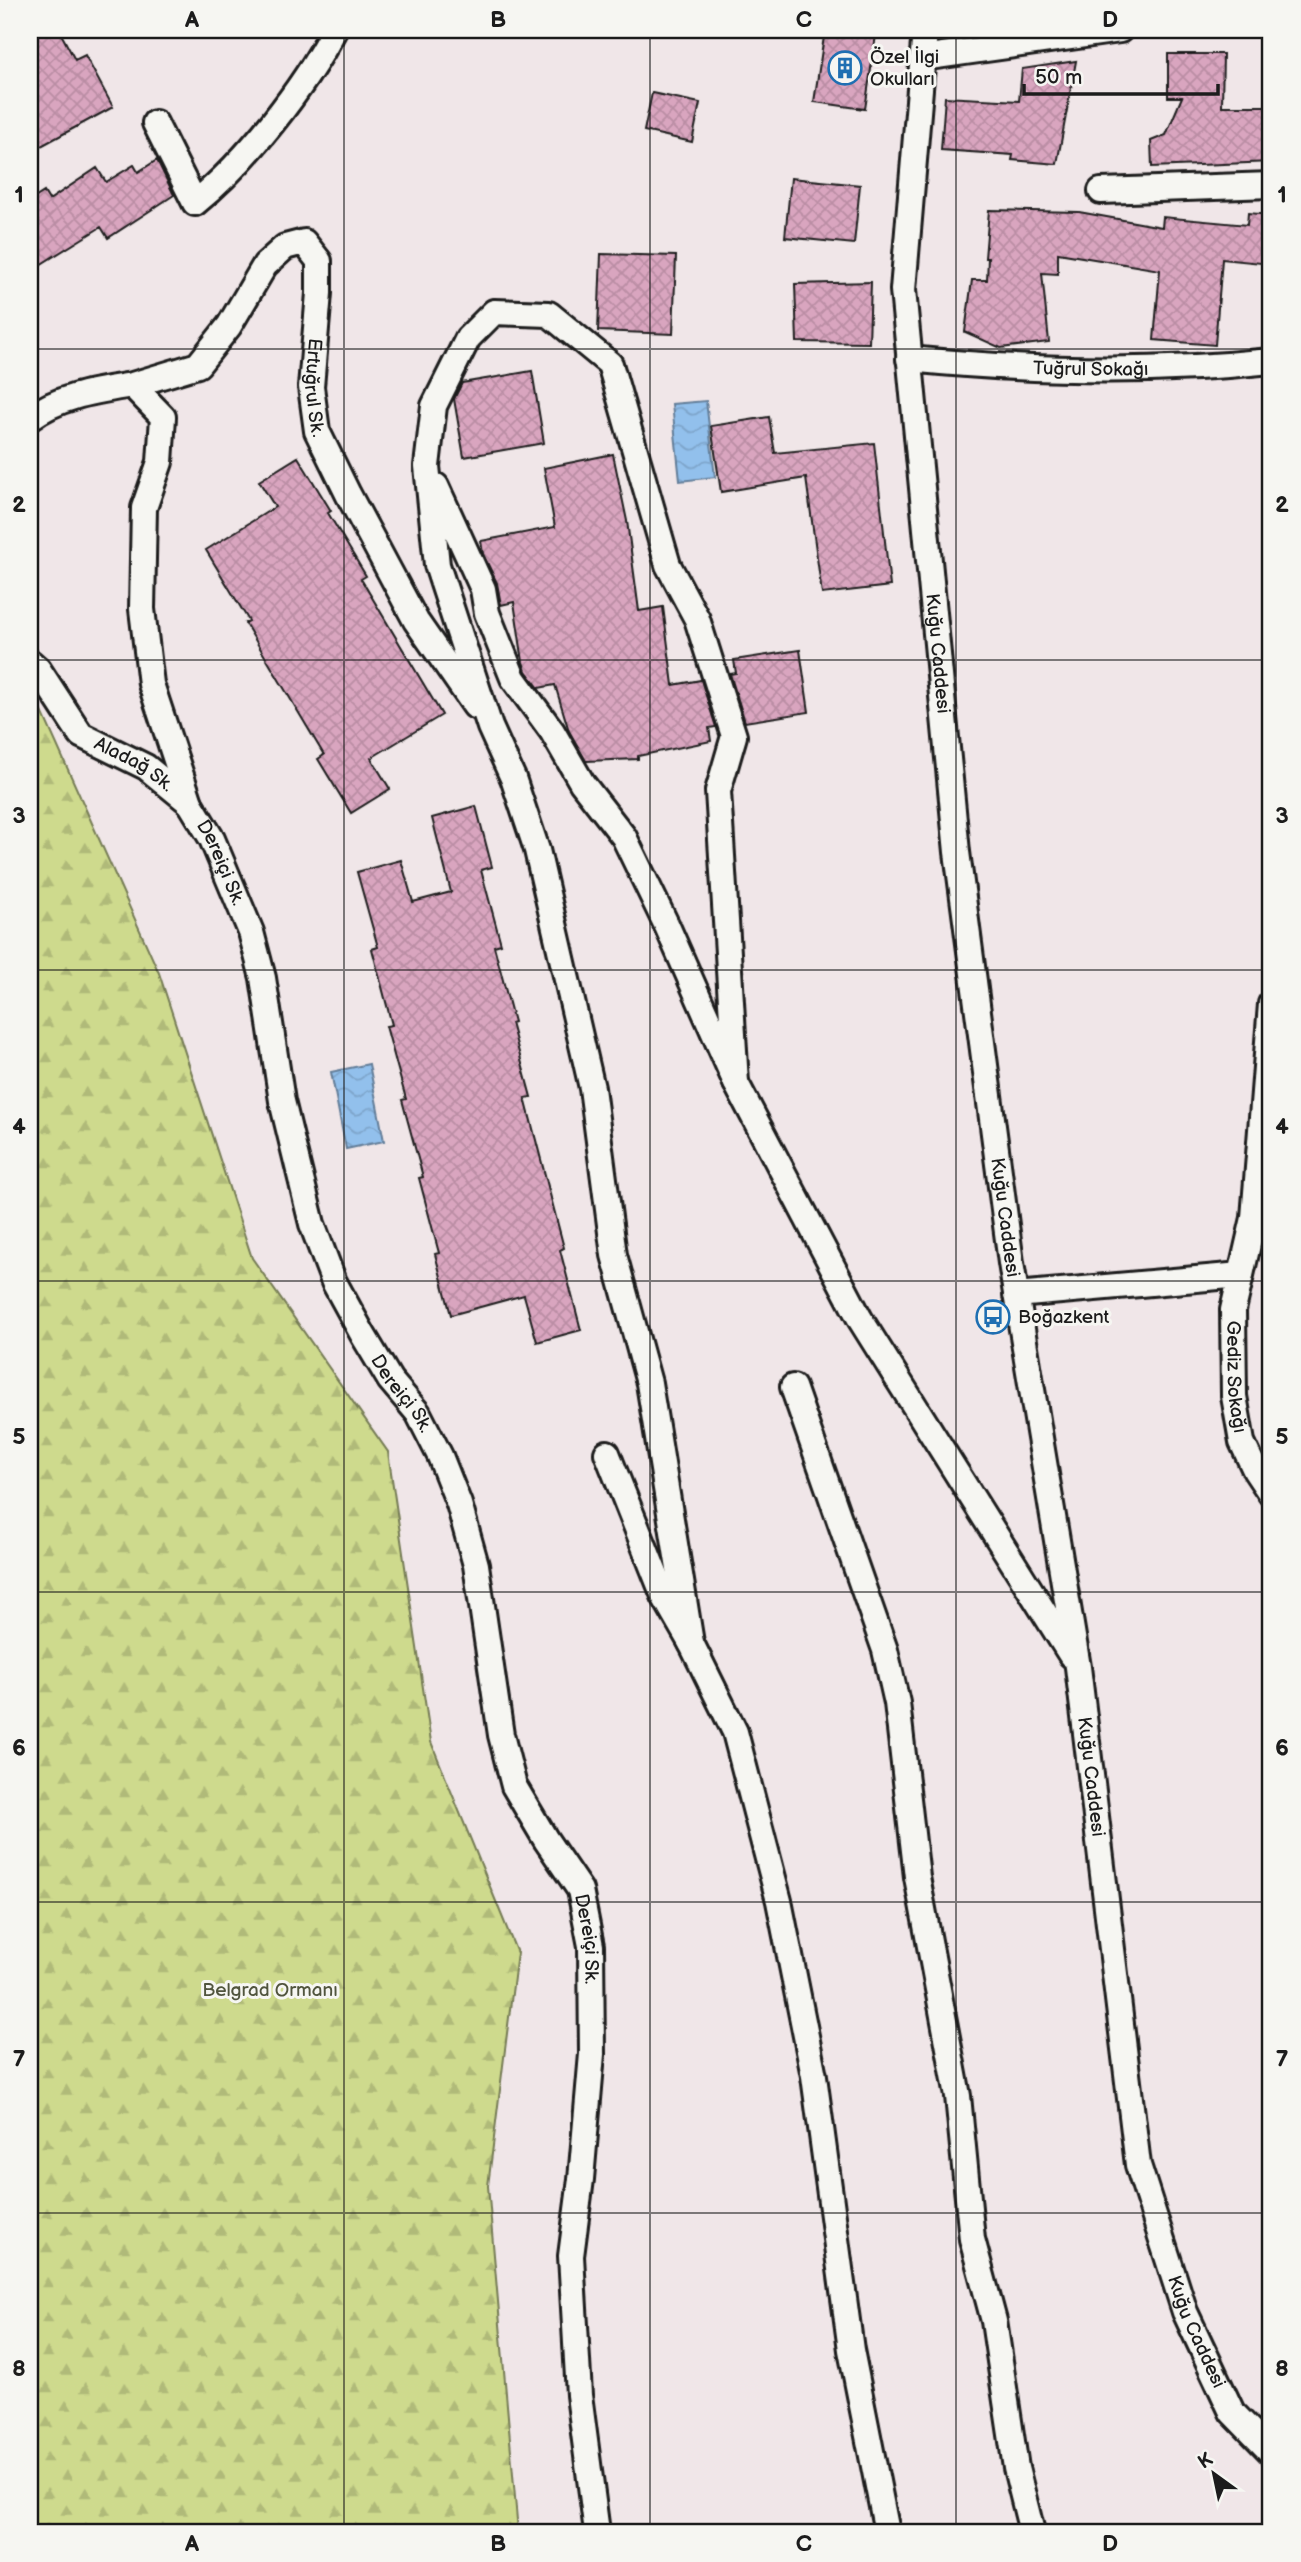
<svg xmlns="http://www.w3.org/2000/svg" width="1301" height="2562" viewBox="0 0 1301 2562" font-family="'Balsamiq Sans',sans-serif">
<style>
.forest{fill:url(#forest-firs);stroke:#757b54;stroke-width:2}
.water{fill:url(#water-waves);stroke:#637e99;stroke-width:2}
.building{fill:url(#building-cross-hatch);stroke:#1c1c1c;stroke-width:2}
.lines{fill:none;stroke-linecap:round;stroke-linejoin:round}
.minor-casing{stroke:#1c1c1c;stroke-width:30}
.minor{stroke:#f6f6f2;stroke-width:24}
.grid{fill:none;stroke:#1c1c1c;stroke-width:2;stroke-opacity:0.55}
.labels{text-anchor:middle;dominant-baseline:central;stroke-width:6;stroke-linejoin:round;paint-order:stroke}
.poi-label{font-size:19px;fill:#1c1c1c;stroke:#f6f6f2;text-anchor:start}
.street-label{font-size:19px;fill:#1c1c1c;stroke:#f6f6f2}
.park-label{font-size:19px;fill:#51553e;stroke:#f6f6f2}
.neatline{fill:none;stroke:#1c1c1c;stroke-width:2.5}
.grid-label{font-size:23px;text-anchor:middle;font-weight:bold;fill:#1c1c1c}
</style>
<defs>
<pattern id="forest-firs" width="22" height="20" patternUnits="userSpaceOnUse" patternTransform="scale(1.75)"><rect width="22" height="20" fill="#ceda8d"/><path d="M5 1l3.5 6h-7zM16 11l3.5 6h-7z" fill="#b0ba79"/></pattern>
<pattern id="water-waves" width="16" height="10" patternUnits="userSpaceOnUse" patternTransform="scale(1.75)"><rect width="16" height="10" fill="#92c0ec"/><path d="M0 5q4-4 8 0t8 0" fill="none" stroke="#7da4ca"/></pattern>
<pattern id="building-cross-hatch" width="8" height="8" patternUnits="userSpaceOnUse" patternTransform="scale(1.75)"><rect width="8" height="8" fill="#d9a5bf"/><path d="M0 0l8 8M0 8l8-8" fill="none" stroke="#ba8da4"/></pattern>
</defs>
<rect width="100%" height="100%" fill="#f0e6e8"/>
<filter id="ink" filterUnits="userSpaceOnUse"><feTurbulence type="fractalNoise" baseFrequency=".0143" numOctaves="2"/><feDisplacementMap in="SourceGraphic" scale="14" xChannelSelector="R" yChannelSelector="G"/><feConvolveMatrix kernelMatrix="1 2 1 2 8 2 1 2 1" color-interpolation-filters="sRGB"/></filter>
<g filter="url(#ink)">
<path class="forest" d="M30 693 36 698 159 973 252 1258 388 1452 431 1742 517 1953 488 2186 518 2532H30Z"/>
<path class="water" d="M706 401 715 477 680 481 672 404Z
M369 1064 384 1141 346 1149 331 1072Z"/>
<path class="building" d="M30 30H59L75 60 85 55 113 107 30 152Z
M825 30H845L876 35 865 109 814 102Z
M1168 54H1223L1222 106H1271V162L1152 167 1151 141 1166 135 1182 97H1168Z
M1076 61 1057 164 1012 160 1013 155 941 150 945 97 1019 101 1022 69Z
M652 93 700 103 692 142 644 131Z
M157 160 174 195 108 238 101 227 30 271V201L44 192 49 200 97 168 106 182 134 165 138 172Z
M791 178 860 185 854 244 785 237Z
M989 210 1079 212 1162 227 1163 217 1247 225 1248 213 1271 215V264L1222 259 1215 345 1154 340 1160 270 1058 253V274L1042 273 1049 342 1001 348 965 332 972 280H987L988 258H985Z
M601 254 676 256 673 334 598 331Z
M871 282 869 343 797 342 795 284Z
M532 371 544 443 464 457 454 399 462 383Z
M769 417 775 453 874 443 890 586 822 594 806 478 721 492 711 426Z
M613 454 627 521 639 611 663 607 673 685 701 680 716 727 709 728 711 741 638 756V759L586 761 569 731 555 685 539 688 526 671 523 662 514 602 501 605 497 583 483 554 481 541 555 527 544 468Z
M298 457 331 511 328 513 366 576 361 579 442 715 371 758 390 789 351 813 318 759 324 755 245 623 249 621 206 550 275 507 259 481Z
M800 650 809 712 745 722 730 674 736 673 734 660Z
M476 806 492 867 481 870 501 944 494 946 514 1022 511 1023 531 1097 525 1098 564 1248 560 1250 581 1330 537 1342 524 1295 451 1315 435 1254 439 1253 419 1178 423 1177 402 1100 406 1099 386 1026 392 1025 372 949 378 947 357 872 401 860 413 902 451 892 432 818Z"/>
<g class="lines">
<defs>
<g id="minor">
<path id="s1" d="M925 30 903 290 957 852 1011 1263 1078 1667 1138 2165 1185 2312 1232 2412 1271 2452"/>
<path d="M922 58 1120 30"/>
<path d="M155 123 195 203C246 162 304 88 334 30"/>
<path d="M1101 191 1271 185"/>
<path id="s2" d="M909 359C1029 371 1151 374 1271 361"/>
<path id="s3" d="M132 385 198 365 229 326 265 265 285 247 304 242 319 261V293L311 387 317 431 348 494 416 621 475 706"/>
<path id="s4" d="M30 418C59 396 96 391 132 385L163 417 160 462 144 508 142 609 151 684 190 803 212 839 251 932 263 978 282 1101 312 1224 334 1282 363 1335 390 1380 418 1413 440 1456 459 1504 476 1565 501 1735 514 1786 546 1840 580 1890 591 1946 592 2054 581 2179 571 2256 579 2395 597 2532"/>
<path d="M436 486 483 589 487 613 513 678 552 731 582 783 624 837 667 926 736 1083 860 1319 1071 1655"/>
<path id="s5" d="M30 662 38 669 81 735 146 767 190 803"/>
<path id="s6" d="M1271 1004 1254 1218 1233 1310 1234 1396 1242 1442 1255 1470 1271 1494"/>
<path d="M1016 1295 1241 1275"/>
<path d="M793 1387 885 1650 897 1703 917 1877 958 2096 972 2239 994 2321 1016 2468 1032 2532"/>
<path d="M607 1453 664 1596 691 1643 735 1732 779 1901 814 2076 851 2350 887 2532"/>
<path d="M691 1643 649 1383 614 1255 592 1088 537 850 513 778 490 727 437 565 427 466 434 406 468 338 494 312 549 314 610 364 668 565 697 619 734 736 718 791 736 1083"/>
</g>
</defs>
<use href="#minor" class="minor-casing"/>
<use href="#minor" class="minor"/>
</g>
</g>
<path class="grid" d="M344 30V2532M650 30V2532M956 30V2532M30 349H1271M30 660H1271M30 970H1271M30 1281H1271M30 1592H1271M30 1902H1271M30 2213H1271"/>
<defs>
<symbol id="building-ring" viewBox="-11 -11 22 22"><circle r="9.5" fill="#f6f6f2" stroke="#1f6fb2" stroke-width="1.5"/><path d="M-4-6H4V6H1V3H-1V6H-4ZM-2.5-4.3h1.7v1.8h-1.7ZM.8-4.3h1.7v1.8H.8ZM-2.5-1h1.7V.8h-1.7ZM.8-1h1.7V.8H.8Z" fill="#1f6fb2"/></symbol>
<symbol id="bus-ring" viewBox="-11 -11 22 22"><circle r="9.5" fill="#f6f6f2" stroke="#1f6fb2" stroke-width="1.5"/><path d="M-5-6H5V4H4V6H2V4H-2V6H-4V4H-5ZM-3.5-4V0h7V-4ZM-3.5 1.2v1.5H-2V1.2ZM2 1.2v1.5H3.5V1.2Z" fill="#1f6fb2"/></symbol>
</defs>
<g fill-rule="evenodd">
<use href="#building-ring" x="826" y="49" width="38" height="38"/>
<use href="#bus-ring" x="974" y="1298" width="38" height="38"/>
</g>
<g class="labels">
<g class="poi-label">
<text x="870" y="57">Özel İlgi<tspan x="870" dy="22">Okulları</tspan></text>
<text x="1018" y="1317">Boğazkent</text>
</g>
<g class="street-label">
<text stroke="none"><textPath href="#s2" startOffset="182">Tuğrul Sokağı</textPath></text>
<text stroke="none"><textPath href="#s3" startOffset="387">Ertuğrul Sk.</textPath></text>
<text stroke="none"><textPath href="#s1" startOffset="626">Kuğu Caddesi</textPath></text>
<text stroke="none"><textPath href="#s5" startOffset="150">Aladağ Sk.</textPath></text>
<text stroke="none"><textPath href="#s4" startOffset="616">Dereiçi Sk.</textPath></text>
<text stroke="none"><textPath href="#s1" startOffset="1194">Kuğu Caddesi</textPath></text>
<text stroke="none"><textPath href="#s6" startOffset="376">Gediz Sokağı</textPath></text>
<text stroke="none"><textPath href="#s4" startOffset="1183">Dereiçi Sk.</textPath></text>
<text stroke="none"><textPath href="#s1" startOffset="1760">Kuğu Caddesi</textPath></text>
<text stroke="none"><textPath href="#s4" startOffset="1769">Dereiçi Sk.</textPath></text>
<text stroke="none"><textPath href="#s1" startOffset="2328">Kuğu Caddesi</textPath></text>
</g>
<g class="park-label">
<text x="270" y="1990">Belgrad Ormanı</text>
</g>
</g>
<rect width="1301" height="2562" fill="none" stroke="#f6f6f2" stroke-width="77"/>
<g transform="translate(1214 2474) rotate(327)" stroke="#f6f6f2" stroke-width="5" paint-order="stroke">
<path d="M0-5L12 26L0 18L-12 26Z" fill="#1c1c1c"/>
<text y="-10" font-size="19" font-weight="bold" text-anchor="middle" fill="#1c1c1c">K</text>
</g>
<path d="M1024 84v10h194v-10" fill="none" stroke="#1c1c1c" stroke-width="3.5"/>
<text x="1035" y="84" font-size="21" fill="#1c1c1c" stroke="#f6f6f2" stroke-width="5" paint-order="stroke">50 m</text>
<rect x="38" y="38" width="1224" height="2486" class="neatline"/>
<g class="grid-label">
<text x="192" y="27">A</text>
<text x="498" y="27">B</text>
<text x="804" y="27">C</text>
<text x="1110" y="27">D</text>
<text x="19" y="202">1</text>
<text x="1282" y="202">1</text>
<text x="19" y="512">2</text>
<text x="1282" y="512">2</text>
<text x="19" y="823">3</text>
<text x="1282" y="823">3</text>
<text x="19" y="1134">4</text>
<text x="1282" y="1134">4</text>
<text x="19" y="1444">5</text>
<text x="1282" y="1444">5</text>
<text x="19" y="1755">6</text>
<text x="1282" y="1755">6</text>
<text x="19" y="2066">7</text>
<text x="1282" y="2066">7</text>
<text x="19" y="2376">8</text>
<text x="1282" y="2376">8</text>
<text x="192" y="2551">A</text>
<text x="498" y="2551">B</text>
<text x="804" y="2551">C</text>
<text x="1110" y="2551">D</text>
</g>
</svg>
